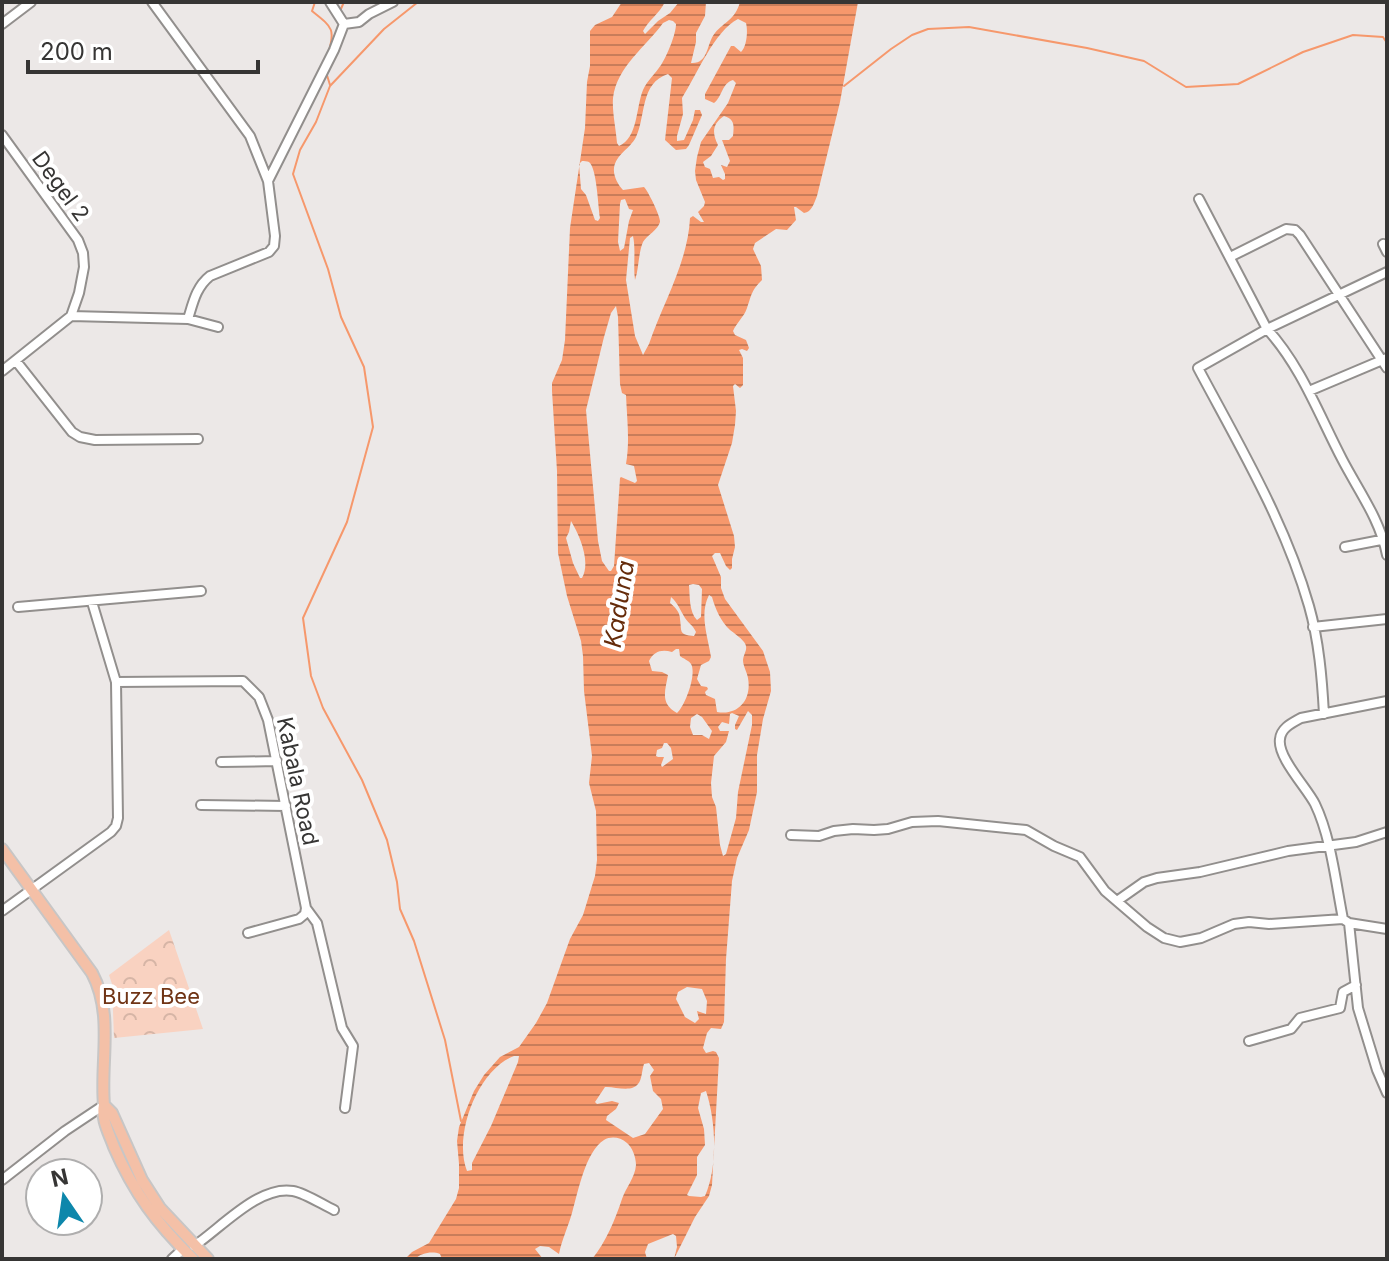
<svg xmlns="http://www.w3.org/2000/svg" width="1389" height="1261" viewBox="0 0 1389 1261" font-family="Inter,sans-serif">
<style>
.park{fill:url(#park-crowns)}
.water{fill:url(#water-rules);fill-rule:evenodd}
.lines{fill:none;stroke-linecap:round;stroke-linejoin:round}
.stream{stroke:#f6986c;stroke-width:2}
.minor-casing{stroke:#928f8d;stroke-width:12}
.major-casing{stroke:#c7c6c6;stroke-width:14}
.minor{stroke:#fff;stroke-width:8}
.major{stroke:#f4c0a7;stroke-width:10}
.labels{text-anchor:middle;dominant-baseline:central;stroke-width:8;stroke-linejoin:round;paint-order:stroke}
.street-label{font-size:22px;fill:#363534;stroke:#fff}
.park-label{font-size:22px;fill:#703415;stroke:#fff}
.water-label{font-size:24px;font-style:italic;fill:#652b0a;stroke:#fff}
</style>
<defs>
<pattern id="park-crowns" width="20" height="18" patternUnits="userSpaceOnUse" patternTransform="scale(2)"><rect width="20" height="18" fill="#f9d2c1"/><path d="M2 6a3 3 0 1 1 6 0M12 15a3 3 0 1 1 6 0" fill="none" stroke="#d6b5a6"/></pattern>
<pattern id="water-rules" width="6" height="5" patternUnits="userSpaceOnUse" patternTransform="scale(2)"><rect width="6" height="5" fill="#f6986c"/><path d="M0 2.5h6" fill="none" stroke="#c87d5a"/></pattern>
</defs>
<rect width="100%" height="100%" fill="#ece8e7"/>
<path class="park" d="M169 930 203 1029 114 1038 112 984 109 975Z"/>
<path class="water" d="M622 2H665C659 14 648 21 643 31L645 34 658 21 670 13 679 2H706L705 16 696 33V42L691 63C709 64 706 44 715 33 725 21 735 20 740 2H858L840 102 817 196C814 203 812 212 804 213L796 207H794L796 220 787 230 776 229 755 243 753 249 761 266 762 280C751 291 752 294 747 308 744 317 737 322 733 331L735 335 746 340 749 348 747 351 742 349 739 350 743 358V385L740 388 735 384 733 386 736 411 735 425 732 443 718 485 734 536 735 547 732 559V568L730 570 726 566 720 553H715L712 556 721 577V588L725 599 763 651 770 672 771 691 763 719 757 755V792L749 830 737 858 732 881 726 959 724 1022 721 1029 711 1028 707 1033 703 1048 706 1053 713 1051 716 1052 719 1058 712 1185 709 1196 695 1217 674 1259 677 1247 676 1236 673 1234 648 1244 645 1252 647 1259H592C606 1242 615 1220 622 1199 626 1187 635 1178 636 1165 636 1157 632 1147 627 1143 620 1137 611 1136 604 1140 585 1152 578 1193 572 1213 568 1227 562 1239 559 1254L549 1247 540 1246 535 1249 543 1259H442L440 1254C432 1251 421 1253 415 1259H405L412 1252 429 1243 456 1199 459 1188V1164L457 1141 459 1127 474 1091 484 1075 500 1057 519 1047 536 1023 547 1003 570 939 583 915 595 876 597 860 596 811 589 783 592 756 584 691 583 656 581 641 567 596 558 553 557 471 552 391V383L562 360 565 340 570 228 585 128 587 82 590 66V31L595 25 612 17ZM738 19 746 23C748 31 747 46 741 52L734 46H731L705 94V99L714 103C723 96 721 84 733 80L736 83 728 103 701 142 697 157 695 171 696 180 705 202 704 206 698 212 704 222H701L693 216 690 218C688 262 663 303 649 344L643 355 635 336 626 280 630 238 633 236C636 249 633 266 635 280 639 269 638 254 643 242 647 235 658 230 660 222 661 217 648 191 644 187L623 190C618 185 613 176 614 168 616 154 630 149 636 137 646 116 640 83 668 74L672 78 665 140 676 150 686 149 689 145 702 115 700 110H695L693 120 684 140 677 141V136L683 114 682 98C696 76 715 30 738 19ZM669 20 673 21 676 24C676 34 667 56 661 65 655 74 647 81 643 90 636 107 638 138 619 146L617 143C616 129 612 112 613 98 617 66 646 47 663 23ZM724 116C735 119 734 126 733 136L729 140H722L730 161 727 167 721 165 725 174V179L723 180 719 177 713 178 710 169 705 167 703 162 711 156 718 145C712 133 712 124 724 116ZM582 161C584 161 587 161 589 162 597 168 598 207 600 218L598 221 595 220 586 195 581 189 579 164ZM625 199 629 209 633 210 629 221 624 248 620 251 618 242 620 204 621 200ZM616 306 618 317 620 384 622 393 626 395C627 419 630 441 626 464L634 466 637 481 635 483 621 477 620 478 614 566 611 571H609L602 561 598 541 586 410 604 337 611 313ZM571 521C580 536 591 562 582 578H580L573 563 566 538 569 532ZM693 584 699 585 702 589 701 617 697 620C689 612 690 597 689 585ZM709 595 712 597C715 608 721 622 730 630 735 634 740 637 744 642 749 649 744 652 743 660 743 666 747 672 748 678 752 700 738 716 717 712L715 699 706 695 705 692 708 689 707 687 701 686 697 679 701 665 709 661 711 657C708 637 699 614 709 595ZM671 597C678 603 680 610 685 618 689 624 693 625 696 632L694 636C678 635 682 631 680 619 680 612 675 607 670 603ZM676 649H679L680 656C682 658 690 661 691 664 697 674 685 706 677 713 660 704 665 691 668 675L662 672 652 671 649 661C654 651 662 649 672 652ZM748 711 752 715V725L738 792 736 818 726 854 723 856 720 845 716 807 712 797 711 783 714 756 726 742 729 731H720L718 727 722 722 729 724 730 714 732 713 739 716 735 725V729L737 730ZM697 714 702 717 712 731 709 739 702 735H693L690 727 691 718ZM664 743H667L671 748 673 759 662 767 661 765 664 757H658L656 756 657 750 662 748ZM687 987 702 989 707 1001 706 1014 697 1011 699 1019 695 1023 685 1017 676 999 678 992ZM514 1056H519L518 1062 491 1126 472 1163V1170L467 1171C453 1136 477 1070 514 1056ZM649 1063 654 1070 650 1076 653 1091 661 1099 663 1109 645 1134 633 1138 606 1120 607 1116 616 1109 619 1103 612 1101 597 1104 595 1102 605 1087C614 1086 631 1093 638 1084 642 1080 642 1069 644 1064ZM706 1091C716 1121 718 1167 705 1196L701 1197 689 1196 687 1195 697 1175V1157L705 1145 704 1129 698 1108 701 1093Z"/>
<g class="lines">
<path class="stream" d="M315 2 312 11C332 27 336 29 328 54
M418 2 384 29 330 86 316 122 300 150 293 174 328 269 341 317 364 367 373 427 347 522 303 618 311 676 323 708 362 780 387 840 397 882 400 909 414 941 445 1040 461 1121
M340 11 344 2
M326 72 330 85
M844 86 891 49 912 35 928 29 969 27 1087 48 1144 61 1186 87 1238 84 1303 52 1353 35 1383 37 1387 43"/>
<defs>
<path id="minor" d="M152 2 250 136 268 181 275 236 274 246 269 252 210 276C196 287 193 303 188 319
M330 2 344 24
M2 24 31 2
M2 135 78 240 83 253 84 267 79 293 71 316 2 371
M268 181 334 50 344 24 359 22 369 14 393 2
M1199 199 1267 329C1301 366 1319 415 1342 459 1358 490 1380 519 1387 555
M1383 244 1387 252
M1230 257 1286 229 1295 230 1300 235 1387 368
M71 316 188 319 218 327
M16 361 72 432 80 437 95 440 198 439
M1309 391 1387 358
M1345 547 1386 539
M18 607 201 591
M1313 627 1387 619
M116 682 243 681 259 697 268 720 306 908 305 914 299 919 248 933
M1324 714C1322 678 1319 641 1309 606 1285 522 1239 445 1198 368L1267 329 1387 272
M221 762 277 761
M201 805 286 806
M791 835 819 836 834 831 853 829 874 830 888 829 912 822 938 821 1026 830 1054 846 1080 857 1105 891 1147 927 1164 938 1180 942 1201 938 1234 924 1249 922 1269 924 1343 919 1349 923 1387 929
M1117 901 1144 882 1157 878 1200 872 1288 851 1356 842 1387 832
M306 908 317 923 342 1028 353 1046 345 1108
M2 911 111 832 116 826 118 818 116 682 92 602
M1343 919C1336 884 1331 837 1315 804 1307 788 1277 757 1280 739 1281 728 1292 723 1301 718L1387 701
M1349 923 1358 1008 1377 1070 1387 1093
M1249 1041 1291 1029 1300 1018 1340 1008 1343 992 1356 985
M2 1180 65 1131 104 1105
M194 1246C221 1228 259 1185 293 1191 305 1193 323 1205 334 1210
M172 1259 183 1249"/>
<path id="major" d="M2 849 92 973C114 1014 100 1061 104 1105 101 1119 109 1133 114 1147 134 1193 157 1224 193 1259
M104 1105 112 1113 142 1180 160 1208 208 1259"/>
</defs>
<use href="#minor" class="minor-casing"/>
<use href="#major" class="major-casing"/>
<use href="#minor" class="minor"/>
<use href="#major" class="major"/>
</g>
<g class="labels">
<g class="street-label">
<text transform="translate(61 186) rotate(54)">Degel 2</text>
<text transform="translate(298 781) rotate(78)">Kabala Road</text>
</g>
<g class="park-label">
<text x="151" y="996">Buzz Bee</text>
</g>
<g class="water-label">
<text transform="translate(619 604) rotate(-81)">Kaduna</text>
</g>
</g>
<rect width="1389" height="1261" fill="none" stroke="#363534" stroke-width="8"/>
<g transform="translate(64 1197) rotate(347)"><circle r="38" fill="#ffffff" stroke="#afaeae" stroke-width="2"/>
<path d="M0-6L14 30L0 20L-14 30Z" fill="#0d87ab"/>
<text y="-12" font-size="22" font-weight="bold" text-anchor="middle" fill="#363534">N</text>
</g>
<path d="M28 60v12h230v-12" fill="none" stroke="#363534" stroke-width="4"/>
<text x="40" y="60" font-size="24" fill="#363534" stroke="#ffffff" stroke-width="6" paint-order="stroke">200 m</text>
</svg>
